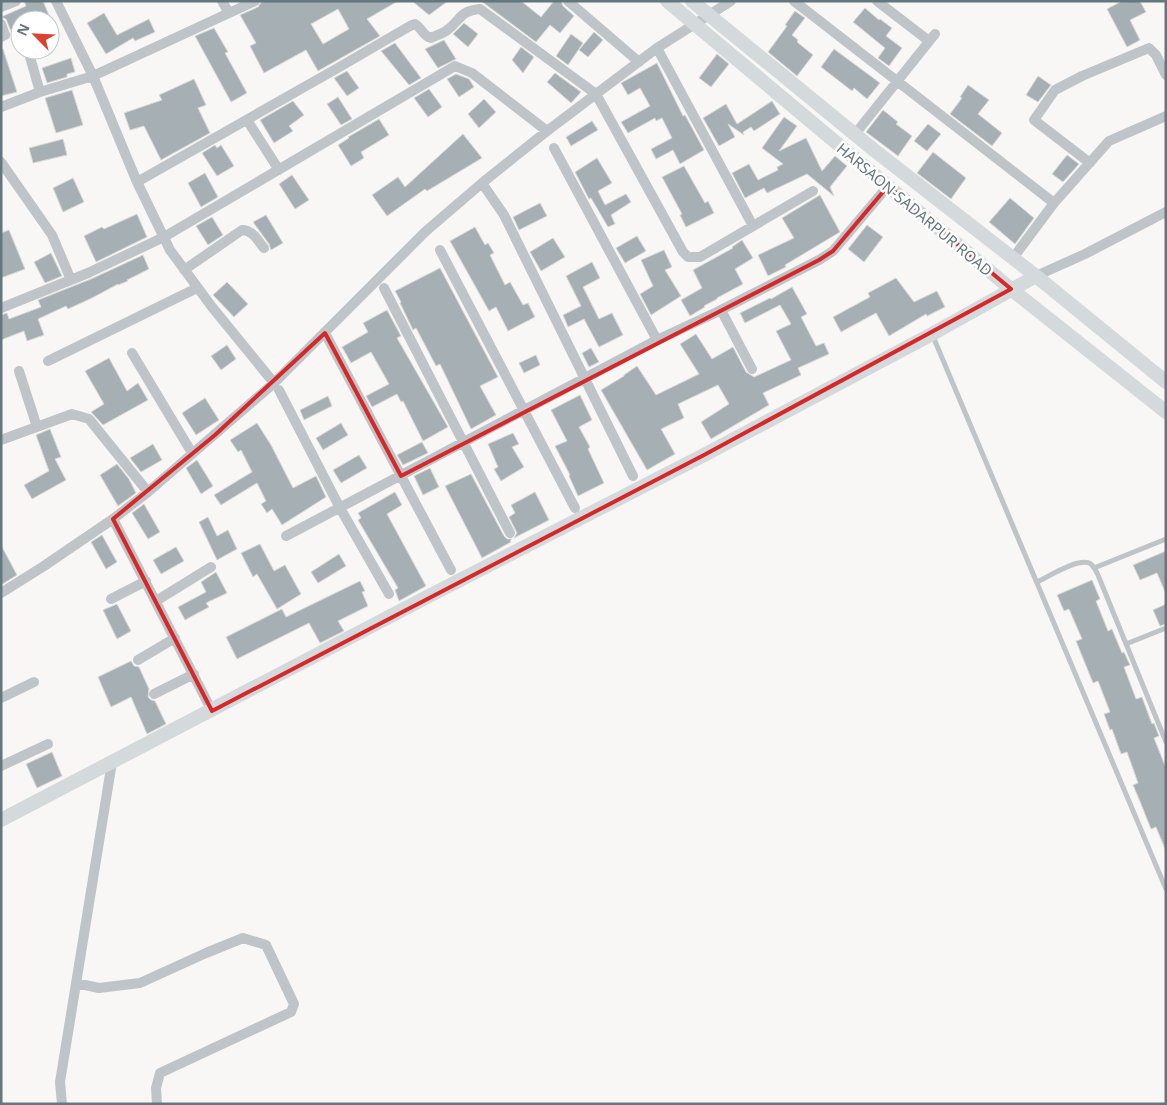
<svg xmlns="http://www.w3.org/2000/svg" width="1167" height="1105" viewBox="0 0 1167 1105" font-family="'Noto Sans',sans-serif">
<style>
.building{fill:#a6b0b4;stroke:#d9d9d7;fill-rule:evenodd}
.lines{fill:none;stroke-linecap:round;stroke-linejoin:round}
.lane{stroke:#bec4c7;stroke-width:5}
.street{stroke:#bec4c7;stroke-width:10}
.secondary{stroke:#d4d9db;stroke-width:14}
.marked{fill:none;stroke:#d62828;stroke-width:4;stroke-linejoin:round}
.labels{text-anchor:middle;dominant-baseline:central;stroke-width:5;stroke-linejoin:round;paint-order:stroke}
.street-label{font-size:15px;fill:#64777f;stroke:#fff}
</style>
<rect width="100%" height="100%" fill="#f8f7f5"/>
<path class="building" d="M24 1H43L51 20H20V42L10 29 6 19 1 17 26 6Z
M262 1H398L367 19 380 36 318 71 306 50 264 73 250 46 256 43 240 15 258 7ZM338 9 349 29 323 44 311 24Z
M412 1H448L429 15Z
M481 1H521L541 17 554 1H561L563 6 574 16 560 33 550 25 536 42Z
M1122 1H1140L1146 12 1130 20 1140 40 1127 47 1107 9Z
M865 8 879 20 880 19 892 28 886 36 902 48 889 66 878 58 885 48 853 22Z
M795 11 805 18 792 35 798 40 797 42 813 55 797 76 768 52 787 26 785 25Z
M104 13 117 35 149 19 155 32 135 41 133 38 106 54 87 23Z
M464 23 478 34 468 47 453 34Z
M214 28 228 52 225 53 247 93 231 102 195 36Z
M594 32 603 40 588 57 579 50Z
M571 34 583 43 568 65 556 56Z
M444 40 456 59 438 68 425 49Z
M395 43 421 78 409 85 381 51Z
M521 47 534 57 523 73 512 60Z
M1 49H3L17 92 1 96Z
M834 49 880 83 867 99 854 88 852 91 821 67Z
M717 54 729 64 711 87 699 78Z
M71 58 75 72 67 74V77L47 83 42 68Z
M657 63 683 116 685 115 704 150 680 164 673 150 656 159 651 149 672 138 662 118 656 121 655 118 628 133 621 122 650 106 640 88 628 95 621 83Z
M347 71 359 88 347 96 334 78Z
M555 73 581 92 571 103 547 82Z
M456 74 469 79 474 87 459 97 447 79Z
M1038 76 1051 85 1038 102 1026 95Z
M194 79 206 105 198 108 210 133 161 160 144 126 130 130 124 113 162 100 159 95Z
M968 85 989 100 978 114 1002 133 992 146 950 114 962 98 960 97Z
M429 89 442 107 428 117 414 98Z
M72 90 83 125 56 133 45 98Z
M338 97 352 119 341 125 327 104Z
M484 99 496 112 479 128 468 114Z
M293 101 304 115 289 126 293 131 274 143 260 120Z
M772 101 780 114 754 131 751 127 743 132 744 135 728 124 735 137 719 146 703 118 726 104 737 124Z
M883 110 898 122 896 124 912 136 898 156 866 132Z
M784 117 797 126 779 151 806 138 822 171 835 156 847 166 830 187 834 196 807 174 767 193 764 188 745 198 732 173 749 164 758 180 778 170 777 167 783 164 762 148Z
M379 119 389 135 361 152 364 158 351 166 338 145 349 138 348 137Z
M592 121 598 130 571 146 566 137Z
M928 124 941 134 927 151 914 141Z
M463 134 482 158 427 191 425 189 387 216 372 195 398 177 405 187Z
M63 139 67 155 33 163 29 148Z
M215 145 217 148 221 145 234 166 217 176 202 153Z
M933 152 966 178 951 199 917 173Z
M1067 155 1079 164 1063 182 1052 174Z
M597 158 612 183 598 191 605 205 626 194 631 202 611 215 615 224 608 227 591 198 589 199 575 172Z
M684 166 705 203 708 201 714 213 686 227 680 215 682 214 662 177Z
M205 173 218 197 201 207 188 183Z
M292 175 309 200 295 209 279 184Z
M73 178 84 202 63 212 53 188Z
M820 195 840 232 785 265 786 267 768 276 758 255 794 238 782 218Z
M1010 198 1034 218 1015 244 989 222Z
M540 203 547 216 519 230 513 217Z
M137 214 147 237 96 262 84 236 102 227 104 229Z
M266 215 283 243 271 250 269 244 253 222Z
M212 217 223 235 208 245 196 226Z
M867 225 883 237 864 262 848 249Z
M475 227 485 245 488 243 494 253 490 255 505 285 510 282 523 305 528 303 535 317 508 331 496 307 489 311 450 241Z
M9 230 25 269 1 278V233Z
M637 236 646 251 625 263 616 248Z
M553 238 565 257 541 271 530 252Z
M742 240 753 258 735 269 743 284 717 298V299L704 306 705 307 690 316 681 300 702 288 693 270 733 248 732 247Z
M664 250 672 267 665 270 681 296 651 315 640 294 653 286 641 260Z
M51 253 62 276 45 283 34 262Z
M143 255 149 269 127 280 128 281 118 285V284L92 298 68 309 66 306 38 319 44 335 27 341 24 331 1 340V315L7 313 9 319 41 307 38 300 91 279Z
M592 262 600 278 583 287 599 319 612 313 623 335 599 347 584 319 568 327 563 315 581 306 566 276Z
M440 268 498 377 480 386 496 415 471 429 440 364 436 366 416 328 413 330 400 303 401 302 395 291Z
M896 278 914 302 937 291 945 307 927 316 926 314 889 336 876 313 841 332 833 317 870 297 868 293Z
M227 282 248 304 234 317 213 295Z
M792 287 807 314 801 317 816 346 824 343 829 354 798 368 801 375 763 393 769 405 711 439 701 422 729 404 718 385 678 404 684 418 661 429 675 454 647 470 601 390 624 376V375L637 366 656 395 699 374 680 344 696 334 712 359 733 347 746 372 754 377 791 360 776 331 791 324 780 305 745 323 740 313 770 298 771 299Z
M387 310 401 336 397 338 448 427 423 441 403 401 401 402 397 394 372 407 366 396 389 384 371 352 351 363 342 347 368 332 363 323Z
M227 345 236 359 221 370 211 356Z
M591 348 599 362 589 367 582 353Z
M536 355 540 365 524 373 519 363Z
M109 358 127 391 138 383 148 400 103 425 91 412 104 404 85 371Z
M580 395 592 420 579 427 590 447 588 449 604 483 578 496 569 476 570 475 555 446 567 441 551 410Z
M328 396 332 406 304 420 300 410Z
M205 398 219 420 196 435 182 413Z
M257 423 271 445 293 488 316 476 326 497 282 525 272 509 267 513 261 504 266 501 257 483 221 505 214 495 252 472 241 450 238 452 230 440Z
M341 423 348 435 323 450 316 438Z
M50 429 61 457 55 459 66 480 32 499 24 485 49 471 36 435Z
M513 433 519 444 512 447 524 467 501 481 494 469 498 467 488 444Z
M422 442 428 453 403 465 397 455Z
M153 444 162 460 141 472 130 458Z
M359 455 367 468 341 483 333 470Z
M197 460 213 486 201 494 186 468Z
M117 464 129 479 136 493 118 506 100 475Z
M430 468 439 487 423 495 414 476Z
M471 474 504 536 507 539H512L510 541 511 542 482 558 445 486Z
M395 492 402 505 387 514 426 586 399 601 395 590 398 588 358 520 361 518 358 513Z
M535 492 549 520 514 538 517 533 509 517 515 513 511 505Z
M144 504 160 532 148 539 132 513Z
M208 517 217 536 228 530 237 549 217 560 199 522Z
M102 535 117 562 106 569 91 542Z
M260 544 274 571 285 565 301 594 277 609 257 574 253 577 241 553Z
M1 545 17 575 1 585Z
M176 547 184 561 161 574 153 560Z
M1166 551V594L1157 573 1140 580 1133 565Z
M339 554 346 566 318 583 311 572Z
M216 572 227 593 206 603 209 607 185 620 178 607 206 592 201 582Z
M1092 580 1100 599 1096 601 1108 631 1112 629 1122 653 1124 652 1130 665 1124 667 1136 699 1142 697 1152 724 1154 723 1159 736 1154 738 1166 768V851L1156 827 1151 829 1139 799 1133 785 1138 783 1127 752 1121 754 1112 729 1110 730 1104 714 1110 712 1098 681 1093 683 1076 641 1082 639 1069 609 1064 611 1057 595Z
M360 581 365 591 362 592 368 606 338 621 344 631 320 643 309 623 237 659 226 637 282 609 286 617Z
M117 604 131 631 117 639 103 610Z
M1166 604V624L1160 626 1153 610Z
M131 661 134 666 139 667 149 689 148 697 151 700 155 701 166 724 147 734 131 697 111 707 98 677Z
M52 752 62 776 37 788 26 764Z"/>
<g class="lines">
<path class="lane" d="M932 334 1166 889
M1094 568 1166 539
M1037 582C1048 577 1080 556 1091 564 1094 567 1096 571 1098 575L1166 742
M1126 644 1166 628"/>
<path class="street" d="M56 1 93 76 137 182 170 250 212 307 274 383
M222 1 229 13
M568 1 639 62
M794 1 1054 203
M877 1 929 41
M1 7 16 1
M1 24 5 35 1 37
M657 48 753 226
M28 50 40 92
M1 107 40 92 93 76 255 1
M247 120 279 170
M855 134 935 34
M554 148 657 340
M1 162 52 235 71 280
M1090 163 1034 120 1055 90 1082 76 1149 48 1156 55 1166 75
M137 182 336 69 410 26 415 24C422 28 423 36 431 38 436 35 442 34 446 31 461 21 458 11 480 9L596 94 683 252 688 257H700L813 191
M482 183 504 215 633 476
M440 250 575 508
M1013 258 1054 203 1109 141 1166 116
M184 270 242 230C253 230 258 241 264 248
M1036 276 1085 254 1166 212
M384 288 510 533
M1 308 88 273 164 237 455 66 472 73 547 131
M721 310 752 369
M325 333 451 570
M132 353 192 453
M48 361 197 288
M19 371 37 427
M279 390 340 508 389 594
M1 440 72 414 89 419 148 492
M113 519 212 711
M286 536 657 340 717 312 819 260 833 251 888 186
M1 593 44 566 113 519 148 492 274 383 425 232 482 183 547 131 657 48 731 1
M111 599 146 581
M156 601 211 567
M138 660 175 638
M154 694 194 674
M1 698 34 682
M1 766 48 744
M76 983 99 988 140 983 206 953 243 938 266 945 294 1004 291 1012 160 1073 156 1088 157 1104
M62 1104 60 1082 112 762"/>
<path class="secondary" d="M667 1 1011 289 1166 412
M692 1 874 150 1036 276 1166 382
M1 820 427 597 704 455 932 334 1036 276"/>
</g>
<path class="marked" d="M888 186 1011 289 704 455 212 711 113 519 215 435 325 333 401 476 819 260 833 251Z"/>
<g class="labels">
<g class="street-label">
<text transform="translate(915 209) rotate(40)">HARSAON-SADARPUR ROAD</text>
</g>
</g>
<rect width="1167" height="1105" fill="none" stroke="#64777f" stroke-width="5"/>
<g transform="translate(35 35) rotate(294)"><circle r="24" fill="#ffffff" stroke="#c1c9cc"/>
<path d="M0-4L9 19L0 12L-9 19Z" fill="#db4232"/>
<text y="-8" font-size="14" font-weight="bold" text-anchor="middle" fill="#64777f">N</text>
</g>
</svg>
